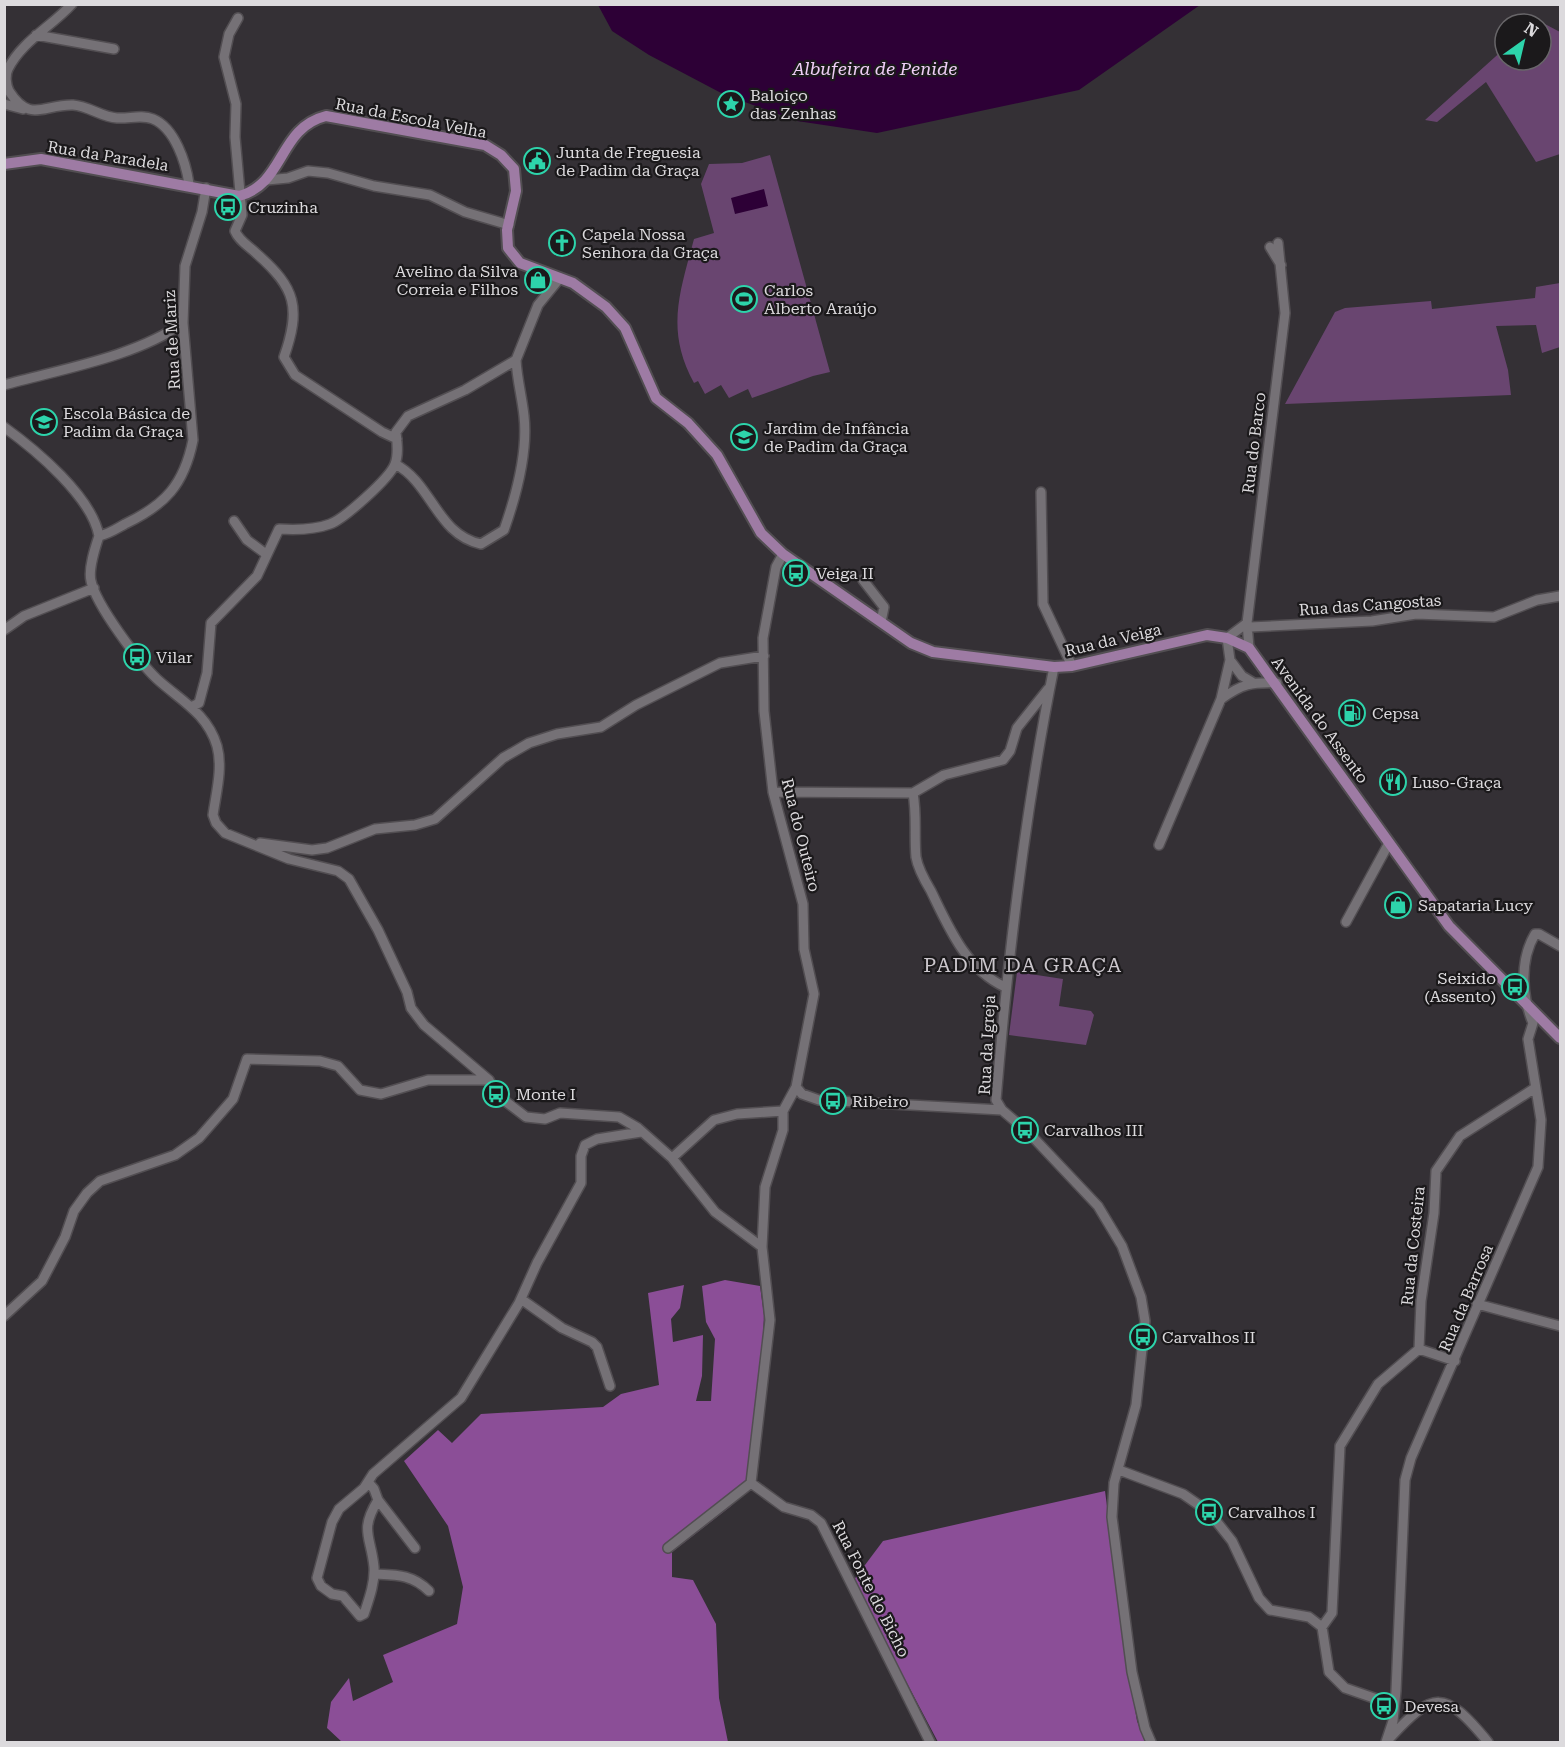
<svg xmlns="http://www.w3.org/2000/svg" width="1565" height="1747" viewBox="0 0 1565 1747" font-family="'Roboto Serif',serif">
<style>
.green{fill:#694570}
.forest{fill:#8b4e97}
.water{fill:#2d0036}
.lines{fill:none;stroke-linecap:round;stroke-linejoin:round}
.minor-casing{stroke:#524e52;stroke-width:12}
.major-casing{stroke:#524e52;stroke-width:14}
.minor{stroke:#757176;stroke-width:9}
.major{stroke:#9e7ba4;stroke-width:10}
.labels{text-anchor:middle;dominant-baseline:central;stroke-width:4.5;stroke-linejoin:round;paint-order:stroke}
.poi-label{font-size:16px;fill:#dcdadd;stroke:#1b191b;text-anchor:start}
.street-label{font-size:16px;fill:#dcdadd;stroke:#1b191b}
.water-label{font-size:18px;font-style:italic;fill:#efcef6;stroke:#1b191b}
.quarter-label{font-size:20px;letter-spacing:1.5px;fill:#cbc6cc;stroke:#1b191b}
</style>
<rect width="100%" height="100%" fill="#343035"/>
<path class="green" d="M1543 23 1560 32V154L1536 162 1486 82 1437 122 1425 120 1505 48V60H1541V24H1533Z
M770 155 830 372 813 376 752 398 748 389 729 398 721 385 705 394 698 381 694 383C665 330 680 292 694 239L714 233 701 184 709 164 742 163Z
M1560 283V347L1542 353 1536 325 1496 326 1508 370 1511 395 1285 404 1335 312 1345 308 1431 301 1432 309 1535 298 1536 287Z
M1017 972 1063 979 1059 1006 1091 1011 1094 1015 1086 1045 1009 1035Z"/>
<path class="forest" d="M725 1280 760 1286 764 1315 762 1358 748 1480 731 1506 672 1552V1577L693 1580 716 1624 719 1698 728 1742H342L327 1728 331 1702 349 1678 353 1701 393 1682 383 1655 457 1624 463 1587 448 1526 404 1461 438 1430 452 1443 481 1414 603 1407 621 1394 659 1385 648 1293 684 1285 680 1308 671 1319 673 1342 703 1335 702 1376 696 1401H711L715 1339 706 1322 702 1286Z
M1105 1491 1130 1679 1137 1721 1145 1742H938L853 1581 883 1541Z"/>
<path class="water" d="M598 5H1200L1079 90 877 133 797 121 723 94 649 55 612 31Z
M764 189 768 206 735 214 731 198Z"/>
<g class="lines">
<defs>
<path id="minor" d="M72 4C51 27 22 41 8 69 5 75 6 85 9 91 30 124 44 104 73 105 89 106 101 117 117 118 129 119 141 114 153 119 175 128 186 163 189 184
M238 18 229 34 224 57 236 104 235 137 242 215 235 231C239 241 249 246 257 254 296 288 301 308 284 357L295 375 382 432 397 439
M36 35 114 49
M4 104 23 109
M267 180 288 178 308 171 328 173 374 186 430 195 465 212 509 225
M1270 247 1281 265
M4 385C61 369 135 357 183 323
M4 427C36 450 92 497 99 536
M395 464C432 483 437 535 481 544L504 530C516 496 528 452 524 416 522 397 517 379 516 360
M1041 492 1043 604 1072 666
M234 521 247 540 266 554
M99 536C95 548 88 569 91 581 96 605 139 662 157 679 180 700 207 713 217 746 223 768 216 793 213 815L216 823 225 833 289 859 338 871 349 879 378 930 407 992 411 1008 424 1025 489 1080 496 1094 526 1117 545 1119 560 1113 619 1117 638 1128 672 1158 715 1212 762 1247
M99 536C109 534 116 529 125 524 165 505 184 485 193 440L183 323 185 266 202 212 206 188
M863 580 884 607 881 622
M1250 627 1372 621 1416 614 1494 617 1537 600 1560 596
M4 630 24 616 94 588
M1249 648 1247 623 1285 313 1278 243
M1230 660 1242 676 1252 682
M1054 667C1025 811 1008 954 996 1100L1002 1110 1029 1133 1098 1206 1122 1246 1141 1297 1145 1321 1136 1405 1114 1483 1112 1517 1132 1672 1145 1728 1151 1742
M1221 699C1242 684 1251 682 1277 683
M193 706 199 703 207 673 211 623 257 576 279 529C295 530 314 530 330 524 344 519 390 478 395 464 399 454 397 442 396 432L408 416 465 390 516 360 538 305 560 278
M773 792 913 793
M260 843 312 850 327 848 375 829 415 825 435 819 503 758 529 743 557 734 601 727 636 705 720 663 764 656
M1159 845 1221 699 1230 660 1227 638 1247 623
M1346 922 1389 843
M1005 987C966 969 949 928 931 891 925 881 918 869 916 857 914 836 917 815 913 793L944 775 1003 760 1010 751 1017 728 1048 689
M796 1087 802 1094 819 1100 1002 1110
M672 1158 714 1120 737 1114 783 1111
M521 1299 562 1328 592 1342 597 1347 610 1386
M1477 1304 1560 1326
M4 1316 42 1281 65 1237 74 1211 87 1193 100 1181 175 1155 199 1138 233 1099 247 1059 320 1061 338 1066 360 1090 381 1094 428 1080H489
M1419 1349 1455 1361
M1119 1470 1183 1494 1209 1512 1232 1541 1259 1598 1270 1610 1309 1617 1322 1627 1329 1672 1345 1688 1394 1705
M368 1482 374 1489 378 1500 415 1548
M751 1483 784 1507 811 1515 821 1523 930 1742
M378 1500C359 1531 371 1536 374 1567 375 1583 369 1599 364 1614L360 1616 343 1596 332 1594 321 1586 317 1578 332 1522 339 1509 364 1488 373 1474 461 1398 519 1303 537 1263 581 1183V1156L585 1145 597 1139 641 1132
M668 1548 751 1483 770 1320 762 1247 765 1187 783 1130V1111L796 1087 814 994 804 949 803 904 773 792 764 711 763 638 776 567 783 554
M374 1574C396 1575 412 1574 429 1591
M1322 1627 1332 1613 1340 1446 1378 1384 1419 1349 1421 1301 1434 1213 1436 1171 1460 1136 1535 1088
M1388 1740C1434 1690 1444 1689 1488 1742
M1386 1742 1393 1721 1396 1691 1405 1480 1411 1458 1538 1167 1541 1120 1528 1039 1533 1023C1522 997 1519 961 1535 934H1539L1560 946"/>
<path id="major" d="M4 164 41 159 239 196C285 184 278 128 326 116L485 145 501 155 514 169 516 191 507 230 508 248 520 263 573 283 606 307 625 328 656 398 688 423 717 455 761 533 783 554 911 643 933 652 1054 667 1072 666 1207 635 1227 638 1249 648 1449 926 1560 1038"/>
</defs>
<use href="#minor" class="minor-casing"/>
<use href="#major" class="major-casing"/>
<use href="#minor" class="minor"/>
<use href="#major" class="major"/>
</g>
<defs>
<symbol id="sight-ring" viewBox="-11 -11 22 22"><circle r="9.5" fill="#1b191b" stroke="#2dd4ab" stroke-width="1.5"/><path d="M0-6L1.8-2.2L6-1.7L2.9 1.2L3.7 5.4L0 3.3L-3.7 5.4L-2.9 1.2L-6-1.7L-1.8-2.2Z" fill="#2dd4ab"/></symbol>
<symbol id="civic-ring" viewBox="-11 -11 22 22"><circle r="9.5" fill="#1b191b" stroke="#2dd4ab" stroke-width="1.5"/><path d="M-.6-6.5H3V-4.5H.6V-3L4-1V1h2V6H-6V1h2V-1L-.6-3ZM-1.2 2.5V6h2.4V2.5Z" fill="#2dd4ab"/></symbol>
<symbol id="bus-ring" viewBox="-11 -11 22 22"><circle r="9.5" fill="#1b191b" stroke="#2dd4ab" stroke-width="1.5"/><path d="M-5-6H5V4H4V6H2V4H-2V6H-4V4H-5ZM-3.5-4V0h7V-4ZM-3.5 1.2v1.5H-2V1.2ZM2 1.2v1.5H3.5V1.2Z" fill="#2dd4ab"/></symbol>
<symbol id="church-ring" viewBox="-11 -11 22 22"><circle r="9.5" fill="#1b191b" stroke="#2dd4ab" stroke-width="1.5"/><path d="M-1.2-6h2.4v3.5h3.3v2.4h-3.3V6h-2.4V-.1h-3.3v-2.4h3.3Z" fill="#2dd4ab"/></symbol>
<symbol id="shop-ring" viewBox="-11 -11 22 22"><circle r="9.5" fill="#1b191b" stroke="#2dd4ab" stroke-width="1.5"/><path d="M-5-2.5h2.3a2.7 3.5 0 0 1 5.4 0H5L5.5 6h-11ZM-1.5-2.5h3a1.5 2.3 0 0 0-3 0Z" fill="#2dd4ab"/></symbol>
<symbol id="stadium-ring" viewBox="-11 -11 22 22"><circle r="9.5" fill="#1b191b" stroke="#2dd4ab" stroke-width="1.5"/><path d="M0-5a6.5 5 0 1 0 0 10a6.5 5 0 1 0 0-10ZM-3.5-1.8h7v3.6h-7Z" fill="#2dd4ab"/></symbol>
<symbol id="school-ring" viewBox="-11 -11 22 22"><circle r="9.5" fill="#1b191b" stroke="#2dd4ab" stroke-width="1.5"/><path d="M0-5L7-2L0 1L-7-2ZM-4 1L0 2.5L4 1V4Q0 6-4 4Z" fill="#2dd4ab"/></symbol>
<symbol id="fuel-ring" viewBox="-11 -11 22 22"><circle r="9.5" fill="#1b191b" stroke="#2dd4ab" stroke-width="1.5"/><path d="M-5.5-6h7V0h2V4h1.3V-2.5L3-4.5l.8-.8L6-3V5H2.5V1h-1V6h-7ZM-4.2-4.7v3.2H.2V-4.7Z" fill="#2dd4ab"/></symbol>
<symbol id="restaurant-ring" viewBox="-11 -11 22 22"><circle r="9.5" fill="#1b191b" stroke="#2dd4ab" stroke-width="1.5"/><path d="M-5-6h1v4h1v-4h1v4h1v-4h1v5L-1.5 .5V6h-2V.5L-5-1ZM5-6V6H3V1.5H1.5Q1.5-4 5-6Z" fill="#2dd4ab"/></symbol>
</defs>
<g fill-rule="evenodd">
<use href="#sight-ring" x="716" y="89" width="30" height="30"/>
<use href="#civic-ring" x="522" y="146" width="30" height="30"/>
<use href="#bus-ring" x="213" y="192" width="30" height="30"/>
<use href="#church-ring" x="547" y="228" width="30" height="30"/>
<use href="#shop-ring" x="523" y="265" width="30" height="30"/>
<use href="#stadium-ring" x="729" y="284" width="30" height="30"/>
<use href="#school-ring" x="29" y="407" width="30" height="30"/>
<use href="#school-ring" x="729" y="422" width="30" height="30"/>
<use href="#bus-ring" x="781" y="558" width="30" height="30"/>
<use href="#bus-ring" x="122" y="642" width="30" height="30"/>
<use href="#fuel-ring" x="1337" y="698" width="30" height="30"/>
<use href="#restaurant-ring" x="1378" y="767" width="30" height="30"/>
<use href="#shop-ring" x="1383" y="890" width="30" height="30"/>
<use href="#bus-ring" x="1500" y="972" width="30" height="30"/>
<use href="#bus-ring" x="481" y="1079" width="30" height="30"/>
<use href="#bus-ring" x="818" y="1086" width="30" height="30"/>
<use href="#bus-ring" x="1010" y="1115" width="30" height="30"/>
<use href="#bus-ring" x="1128" y="1322" width="30" height="30"/>
<use href="#bus-ring" x="1194" y="1497" width="30" height="30"/>
<use href="#bus-ring" x="1369" y="1691" width="30" height="30"/>
</g>
<g class="labels">
<g class="poi-label">
<text x="750" y="95">Baloiço<tspan x="750" dy="18">das Zenhas</tspan></text>
<text x="556" y="152">Junta de Freguesia<tspan x="556" dy="18">de Padim da Graça</tspan></text>
<text x="248" y="207">Cruzinha</text>
<text x="582" y="234">Capela Nossa<tspan x="582" dy="18">Senhora da Graça</tspan></text>
<text x="518" y="271" text-anchor="end">Avelino da Silva<tspan x="518" dy="18">Correia e Filhos</tspan></text>
<text x="764" y="290">Carlos<tspan x="764" dy="18">Alberto Araújo</tspan></text>
<text x="63" y="413">Escola Básica de<tspan x="63" dy="18">Padim da Graça</tspan></text>
<text x="764" y="428">Jardim de Infância<tspan x="764" dy="18">de Padim da Graça</tspan></text>
<text x="816" y="573">Veiga II</text>
<text x="156" y="657">Vilar</text>
<text x="1372" y="713">Cepsa</text>
<text x="1412" y="782">Luso-Graça</text>
<text x="1418" y="905">Sapataria Lucy</text>
<text x="1496" y="978" text-anchor="end">Seixido<tspan x="1496" dy="18">(Assento)</tspan></text>
<text x="516" y="1094">Monte I</text>
<text x="852" y="1101">Ribeiro</text>
<text x="1044" y="1130">Carvalhos III</text>
<text x="1162" y="1337">Carvalhos II</text>
<text x="1228" y="1512">Carvalhos I</text>
<text x="1404" y="1706">Devesa</text>
</g>
<g class="street-label">
<text transform="translate(411 118) rotate(11)">Rua da Escola Velha</text>
<text transform="translate(108 156) rotate(9)">Rua da Paradela</text>
<text transform="translate(172 340) rotate(-93)">Rua de Mariz</text>
<text transform="translate(1254 443) rotate(-83)">Rua do Barco</text>
<text transform="translate(1370 605) rotate(-4)">Rua das Cangostas</text>
<text transform="translate(1113 640) rotate(-13)">Rua da Veiga</text>
<text transform="translate(1320 720) rotate(54)">Avenida do Assento</text>
<text transform="translate(801 835) rotate(76)">Rua do Outeiro</text>
<text transform="translate(987 1045) rotate(-87)">Rua da Igreja</text>
<text transform="translate(1413 1246) rotate(-84)">Rua da Costeira</text>
<text transform="translate(1466 1298) rotate(-67)">Rua da Barrosa</text>
<text transform="translate(871 1589) rotate(63)">Rua Fonte do Bicho</text>
</g>
<g class="water-label">
<text x="875" y="68">Albufeira de Penide</text>
</g>
<g class="quarter-label">
<text x="1023" y="965">PADIM DA GRAÇA</text>
</g>
</g>
<rect width="1565" height="1747" fill="none" stroke="#dcdadd" stroke-width="12"/>
<g transform="translate(1523 42) rotate(34)"><circle r="28" fill="#1b191b" stroke="#686669" stroke-width="1.5"/>
<path d="M0-4.5L10 22L0 15L-10 22Z" fill="#2dd4ab"/>
<text y="-9" font-size="16" font-weight="bold" text-anchor="middle" fill="#dcdadd">N</text>
</g>
</svg>
